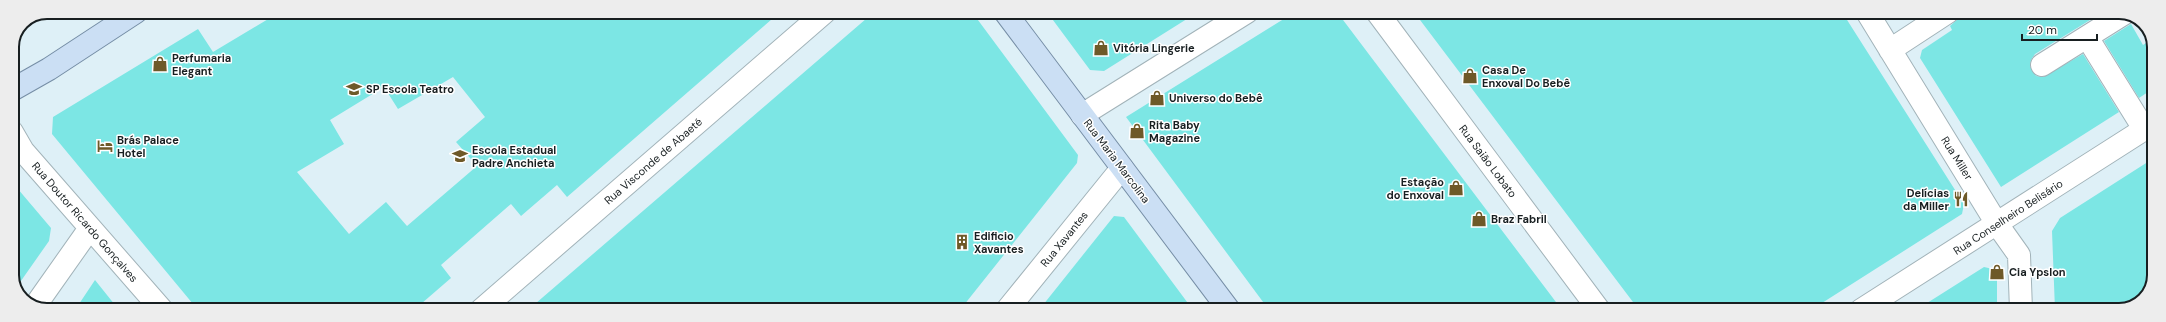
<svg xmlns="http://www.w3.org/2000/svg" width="2166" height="322" viewBox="0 0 2166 322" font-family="'DM Sans',sans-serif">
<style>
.building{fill:#7ce6e4;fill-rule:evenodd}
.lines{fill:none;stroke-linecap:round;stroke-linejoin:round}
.minor-casing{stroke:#a2b3b9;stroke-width:24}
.major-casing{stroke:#768ea6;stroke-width:24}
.minor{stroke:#fff;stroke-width:22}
.major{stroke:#cbdff4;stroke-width:22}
.labels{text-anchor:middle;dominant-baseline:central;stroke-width:3;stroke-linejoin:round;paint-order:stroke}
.poi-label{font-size:11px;font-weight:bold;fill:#181f21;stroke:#fff;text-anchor:start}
.street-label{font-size:11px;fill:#181f21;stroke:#fff}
.rim{fill:none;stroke:#181f21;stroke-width:2}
</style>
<rect width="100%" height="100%" fill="#def0f7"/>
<path class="building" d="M280 12H780L567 197 557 185 521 216 511 204 441 265 451 278 414 310H198L52 134 53 117 198 29 213 52ZM453 77 485 117 456 142 477 166 407 226 386 202 349 234 297 172 344 144 330 120 384 87 398 109Z
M874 12H972L1078 155 1077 163 960 310H528Z
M1047 12H1198L1104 71 1090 70Z
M1295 12H1337L1562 310H1269L1126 117Z
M1414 12H1842L1964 204 1962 214 1811 310H1639Z
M1960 12H2103L2035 54 2031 60 2030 66 2036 76 2043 77 2083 54 2119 112 2001 187 1920 58 1922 50 1952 30 1950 26 1959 18Z
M2131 24 2143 45 2152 39 2154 43V88L2139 98 2104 41Z
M2154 158V279L2142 301 2119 310H2055L2052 231 2060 218Z
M12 182 51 228 49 241 16 288 12 279Z
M1114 216 1124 217 1193 310H1039Z
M1984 267 1997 270V310H1916Z
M95 280 119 310H75Z"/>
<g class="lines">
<defs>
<path id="minor" d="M1377 12 1599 310
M1867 12 1997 224 2019 255 2021 310
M2087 37 2144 129
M1890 50 1948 12
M2042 65 2125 13
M1082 115 1247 12
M12 132 23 151 162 310
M35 306 90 228
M481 310 825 12
M1007 310 1122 168
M1861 310 2154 123"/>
<path id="major" d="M1005 12 1229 310
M12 90 49 69 136 12"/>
</defs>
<use href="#minor" class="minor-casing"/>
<use href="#major" class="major-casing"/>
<use href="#minor" class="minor"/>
<use href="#major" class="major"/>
</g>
<defs>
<symbol id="shop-bare" viewBox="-9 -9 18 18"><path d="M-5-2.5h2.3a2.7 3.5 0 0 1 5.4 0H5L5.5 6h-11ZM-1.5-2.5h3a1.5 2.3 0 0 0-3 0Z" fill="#6e5928" stroke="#fff" stroke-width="2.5" paint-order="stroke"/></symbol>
<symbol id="university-bare" viewBox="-9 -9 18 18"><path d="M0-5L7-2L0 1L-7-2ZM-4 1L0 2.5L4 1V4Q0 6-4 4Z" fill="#6e5928" stroke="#fff" stroke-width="2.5" paint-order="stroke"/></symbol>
<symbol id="hotel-bare" viewBox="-9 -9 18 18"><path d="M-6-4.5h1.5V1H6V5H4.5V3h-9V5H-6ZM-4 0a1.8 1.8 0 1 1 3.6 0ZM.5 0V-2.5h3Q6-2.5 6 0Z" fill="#6e5928" stroke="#fff" stroke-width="2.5" paint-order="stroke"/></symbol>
<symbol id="school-bare" viewBox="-9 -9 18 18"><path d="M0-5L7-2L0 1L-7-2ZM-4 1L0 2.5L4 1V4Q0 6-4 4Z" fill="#6e5928" stroke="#fff" stroke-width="2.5" paint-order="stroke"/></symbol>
<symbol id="restaurant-bare" viewBox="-9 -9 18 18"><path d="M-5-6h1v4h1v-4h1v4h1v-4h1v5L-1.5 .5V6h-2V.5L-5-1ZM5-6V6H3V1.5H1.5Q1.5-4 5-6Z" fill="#6e5928" stroke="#fff" stroke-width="2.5" paint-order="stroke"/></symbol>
<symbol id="building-bare" viewBox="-9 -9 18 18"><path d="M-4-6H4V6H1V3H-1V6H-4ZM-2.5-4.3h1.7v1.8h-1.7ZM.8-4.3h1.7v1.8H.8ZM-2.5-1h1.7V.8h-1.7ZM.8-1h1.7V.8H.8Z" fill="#6e5928" stroke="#fff" stroke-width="2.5" paint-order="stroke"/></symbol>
</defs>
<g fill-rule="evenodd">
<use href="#shop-bare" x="1090" y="37" width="22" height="22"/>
<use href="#shop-bare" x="149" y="53" width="22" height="22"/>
<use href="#shop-bare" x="1459" y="65" width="22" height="22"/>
<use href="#university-bare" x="343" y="78" width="22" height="22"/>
<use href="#shop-bare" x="1146" y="87" width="22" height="22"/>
<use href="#shop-bare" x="1126" y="120" width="22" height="22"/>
<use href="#hotel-bare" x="94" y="135" width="22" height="22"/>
<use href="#school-bare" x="449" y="145" width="22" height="22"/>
<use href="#shop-bare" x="1445" y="177" width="22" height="22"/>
<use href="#restaurant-bare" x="1950" y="188" width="22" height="22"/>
<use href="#shop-bare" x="1468" y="208" width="22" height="22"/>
<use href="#building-bare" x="951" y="231" width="22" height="22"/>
<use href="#shop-bare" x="1986" y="261" width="22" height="22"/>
</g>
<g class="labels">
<g class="poi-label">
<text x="1113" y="48">Vitória Lingerie</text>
<text x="172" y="58">Perfumaria<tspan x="172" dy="13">Elegant</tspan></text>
<text x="1482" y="70">Casa De<tspan x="1482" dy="13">Enxoval Do Bebê</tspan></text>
<text x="366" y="89">SP Escola Teatro</text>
<text x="1169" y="98">Universo do Bebê</text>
<text x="1149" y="125">Rita Baby<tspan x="1149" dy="13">Magazine</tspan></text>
<text x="117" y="140">Brás Palace<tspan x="117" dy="13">Hotel</tspan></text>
<text x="472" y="150">Escola Estadual<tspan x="472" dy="13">Padre Anchieta</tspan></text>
<text x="1444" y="182" text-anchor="end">Estação<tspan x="1444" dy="13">do Enxoval</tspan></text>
<text x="1949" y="193" text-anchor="end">Delícias<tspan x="1949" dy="13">da Miller</tspan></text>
<text x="1491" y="219">Braz Fabril</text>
<text x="974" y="236">Edificio<tspan x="974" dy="13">Xavantes</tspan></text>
<text x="2009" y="272">Cia Ypslon</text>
</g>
<g class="street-label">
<text transform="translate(1957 158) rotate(58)">Rua Miller</text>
<text transform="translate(653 161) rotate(-41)">Rua Visconde de Abaeté</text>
<text transform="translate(1117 161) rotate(53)">Rua Maria Marcolina</text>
<text transform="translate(1488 161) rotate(53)">Rua Saião Lobato</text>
<text transform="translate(2008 217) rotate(-33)">Rua Conselheiro Belisário</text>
<text transform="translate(85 222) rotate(49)">Rua Doutor Ricardo Gonçalves</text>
<text transform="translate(1064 239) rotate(-51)">Rua Xavantes</text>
</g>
</g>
<path d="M0 0H2166V322H0ZM47 19H2119A28 28 0 0 1 2147 47V275A28 28 0 0 1 2119 303H47A28 28 0 0 1 19 275V47A28 28 0 0 1 47 19Z" fill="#ededed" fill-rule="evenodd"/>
<path class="rim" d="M47 19H2119A28 28 0 0 1 2147 47V275A28 28 0 0 1 2119 303H47A28 28 0 0 1 19 275V47A28 28 0 0 1 47 19Z"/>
<path d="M2022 34v6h75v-6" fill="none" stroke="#181f21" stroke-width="2"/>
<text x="2028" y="34" font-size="12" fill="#181f21" stroke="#ffffff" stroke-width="3" paint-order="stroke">20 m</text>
</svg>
